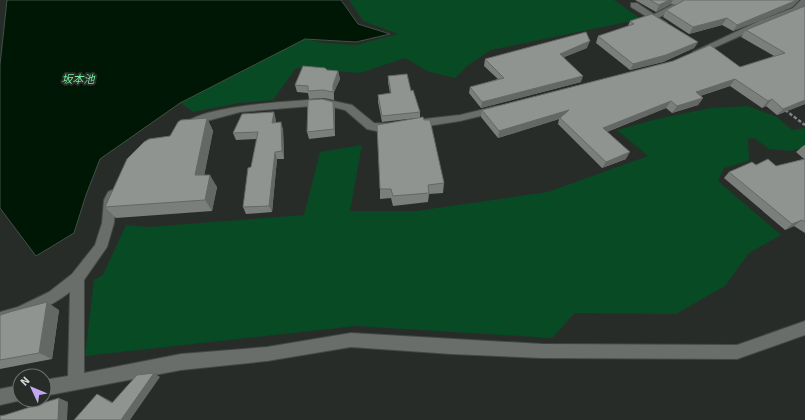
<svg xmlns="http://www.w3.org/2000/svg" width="805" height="420" viewBox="0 0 805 420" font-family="Signika,'Noto Sans JP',sans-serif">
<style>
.green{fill:#084a23}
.water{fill:#001705;stroke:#405144}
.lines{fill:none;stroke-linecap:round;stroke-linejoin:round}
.lane-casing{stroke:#444845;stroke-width:2}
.street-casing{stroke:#444845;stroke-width:2}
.path{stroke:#818482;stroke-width:2.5;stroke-dasharray:3.5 2;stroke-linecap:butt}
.lane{fill:#696e6a;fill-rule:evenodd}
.street{fill:#696e6a;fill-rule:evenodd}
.wall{fill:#7b7f7c}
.shaded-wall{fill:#646865}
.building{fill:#8f9490;stroke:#646865}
.labels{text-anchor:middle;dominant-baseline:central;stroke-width:4;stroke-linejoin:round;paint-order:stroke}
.far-water-label{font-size:11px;font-style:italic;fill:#75e997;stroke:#282c29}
</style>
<rect width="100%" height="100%" fill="#282c29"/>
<path class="green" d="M349 0H614L641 19 491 50 467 66 455 78 427 71 405 58 360 73 296 68 273 100 239 103 193 112 181 103 305 39 324 43 356 45 398 34 363 21Z
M748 106 777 117 792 130 805 128V147L791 151 769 149 754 138 748 139 749 161 724 168 718 181 781 235 749 253 725 286 676 314 575 313 552 338 356 326 85 356 94 280 103 275 126 225 148 227 304 215 320 152 362 145 350 211H416L548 192 648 156 617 130 657 119 711 108Z"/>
<path class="water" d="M7 0H341L358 24 390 34 356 42 305 39 180 103 100 159 86 195 74 233 36 256 0 208V65Z"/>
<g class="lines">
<defs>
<path id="lane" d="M672 5H675L679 7 656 19H653L649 17Z"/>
<path id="street" d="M801 0H805V5L799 12 767 24 700 54H694L693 52 761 20 793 8Z
M631 3H637L667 23 666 25H660L631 7Z
M324 99 352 105 374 123 396 124 397 127 396 130 381 132 367 129 345 110 324 105 240 112 203 122 188 130 184 129 183 126C196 105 298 101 324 99Z
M497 106 501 107 502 109 501 111 460 121 415 128 411 127 410 124 411 121 415 120 460 115Z
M112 190 116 192 118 195 116 200 114 223 107 247 84 280V373L181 354 267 347 351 333 542 344 737 345 805 321V335L737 359 542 358 452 354 351 347 267 361 181 370 44 396V380L68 376 70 292C49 308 25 318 0 326V312L18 307 49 292 72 274 95 245 102 223 104 200 108 192Z
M20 385V400H22L0 405V389Z"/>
</defs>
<use href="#lane" class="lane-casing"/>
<use href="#street" class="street-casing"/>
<path class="path" d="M785 110 805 125"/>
<use href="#lane" class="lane"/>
<use href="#street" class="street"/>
</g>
<path class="wall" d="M635 0H799L792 7 733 31 722 25 689 34 663 17 666 10 677 5 671 4 656 12Z
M805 6V104L777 115 766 106 762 108 730 86 700 96 703 98 698 105 672 113 666 108 607 132 626 159 602 168 558 124 559 119 498 138 481 117 482 110 740 67 774 56 741 37 746 30Z
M630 21 698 42 694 48 663 62 630 70 596 43 598 36 628 26Z
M587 48 564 57 581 82 481 108 469 93 470 87 498 79 484 66 485 59Z
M327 70 338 71 340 79 334 92V100L324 98 309 99 308 93 297 92 295 85Z
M388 76 411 91 420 112V118L444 183 443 193 429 194 428 202 393 206 391 198 380 199V189L417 118 382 122 378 102V95L390 93 388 82Z
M335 109V136L309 139 307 132Z
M207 118 213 131 204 175 217 187 212 211 116 218 105 207 170 136Z
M276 120V123L283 129 284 159H277L272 212 246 214 243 207 257 139 236 140 233 133Z
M805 145V233L794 226 785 230 724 178 729 172 776 166 804 159 796 152 803 146Z
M59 310 52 359 0 369V315Z"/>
<path class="shaded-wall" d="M669 0H673L671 4 656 12 659 5Z
M797 0H799L792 7 733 31 737 25Z
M727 18 722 25 689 34 693 27Z
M590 41 587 48 557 60 560 54Z
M698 42 694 48 663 62 630 70 633 64Z
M338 71 340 79 334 92V100L333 85Z
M583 76 581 82 481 108 482 102Z
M735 79 730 86 691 99 696 92Z
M703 98 698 105 672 113 677 106Z
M772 99 766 106 762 108 768 101Z
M805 100V104L777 115 783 109Z
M671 101 666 108 599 135 603 128Z
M333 102 335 109V136L334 129Z
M569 110 560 118 559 119 498 138 499 131Z
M274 112 276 120 275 131 272 123Z
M207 118 213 131 202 187 195 175Z
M281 122 283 129 284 159 282 151Z
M275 152 277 159 272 212 269 206Z
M630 152 626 159 602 168 606 162Z
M210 175 217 187 212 211 205 200Z
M802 220 794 226 785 230 792 224Z
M47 302 59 310 52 359 39 353Z
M154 373 160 377 130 420H121Z
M97 394 105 398 120 406 112 403Z
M59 398 68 402 67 420H58Z"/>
<path class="building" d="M650 0H669L659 5Z
M683 0H797L737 25 727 18 693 27 666 10 683 1Z
M805 6V100L783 109 772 99 768 101 735 79 696 92 703 98 677 106 671 101 603 128 630 152 606 162 560 118 569 110 499 131 482 110 673 61 710 45 740 67 785 53 746 30Z
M652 14 698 42 666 55 633 64 598 36 634 24 630 21Z
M586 32 590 41 560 54 583 76 482 102 470 87 504 78 485 59Z
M303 66 325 68 327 70 338 71 333 85V92L323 90 308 91V86L295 85Z
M407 74 411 91 413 90 420 112 382 116 378 95 391 93 388 76Z
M322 99 333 102 334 129 307 132 308 100Z
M274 112 272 123 281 122 282 151 275 152 269 206 243 207 248 168 251 167 258 132 233 133 242 114Z
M423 117 424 120H430L444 183 428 185 429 193 393 196 391 189H380L377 125Z
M207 118 195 175H210L205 200 105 207 127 159 144 142 149 139 170 136 178 122 181 120Z
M768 159 776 166 805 159V222L802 220 792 224 729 172 752 162 756 165Z
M47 302 39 353 0 360V315L13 311Z
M154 373 121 420H74L97 394 112 403 137 375Z
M59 398 58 420H0V416L5 415Z"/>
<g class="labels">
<g class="far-water-label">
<text x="78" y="79">坂本池</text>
</g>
</g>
<g transform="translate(32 388) rotate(314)"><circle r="19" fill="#282c29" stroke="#6d716e"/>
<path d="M0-3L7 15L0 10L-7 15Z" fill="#c3a7f2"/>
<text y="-6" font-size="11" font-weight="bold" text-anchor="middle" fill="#d5d8d6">N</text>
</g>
</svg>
